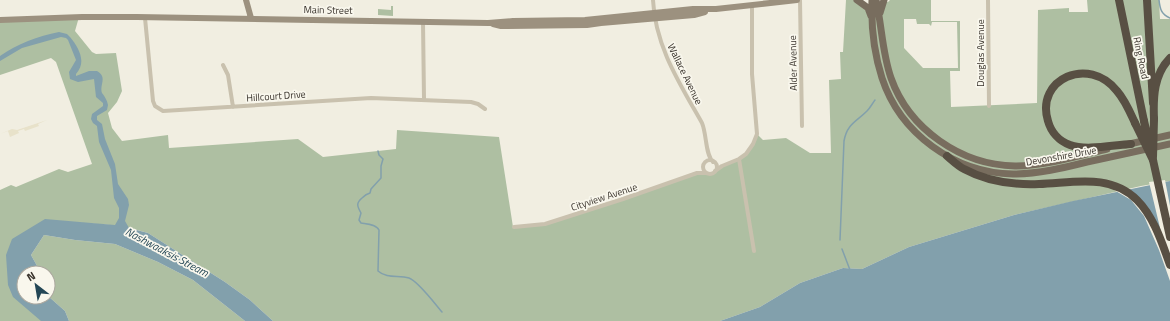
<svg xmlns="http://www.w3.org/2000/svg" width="1170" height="321" viewBox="0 0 1170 321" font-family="'Titillium Web',sans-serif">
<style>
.green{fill:#aebfa2;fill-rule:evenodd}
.plaza{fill:#e8e2ca}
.water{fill:#82a0ac}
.pier{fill:#f1eee1}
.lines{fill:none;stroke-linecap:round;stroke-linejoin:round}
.stream{stroke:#82a0ac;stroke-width:1.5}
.street{stroke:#c9c1ae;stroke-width:4}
.secondary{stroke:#9c917f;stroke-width:6}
.primary{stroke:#786d5e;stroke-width:7}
.highway{stroke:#584f43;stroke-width:8}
.highway-bridge{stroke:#584f43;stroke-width:8}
.labels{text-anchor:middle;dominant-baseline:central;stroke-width:3.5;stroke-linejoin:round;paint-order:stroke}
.street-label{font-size:10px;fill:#38322b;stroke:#f9f7ed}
.water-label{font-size:11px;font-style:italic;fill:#244756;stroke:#f9f7ed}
</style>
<rect width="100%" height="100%" fill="#f1eee1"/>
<path class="green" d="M846 0H857L872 18 880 15 884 1 888 2 890 0H931V21H960V71H950L951 107 1037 103 1038 10 1069 8V12H1088L1087 0H1159L1160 19H1170V181L1141 186 1014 215 909 247 862 269 843 268 800 283 760 307 720 321H273L250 300 225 282 148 233 123 226 44 220 14 291 45 321H0V190L11 185 16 187 59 169 68 172 92 164 56 62 51 58 0 75V20L79 17 75 31 92 52 96 54 116 53 122 91 117 102 108 113 112 128 122 141 168 135 169 148 298 139 323 157 396 149 397 130 499 137 513 227 545 224 697 173H712L718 168 746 154 757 134 763 140 786 138 810 153H831L829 80 841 79 840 52H843ZM904 19H916L917 24H929L931 26 932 22H957L958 68H923L904 48Z
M391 6H393V16L378 15V9L391 10Z
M44 235 75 240 115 244 158 262 193 280 245 321H69L65 311 48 296V273H41L31 255Z"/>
<path class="plaza" d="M47 120 38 124 39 126 25 131 24 129 18 131 19 133 10 137 8 131 0 134 12 129 17 130Z"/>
<path class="water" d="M59 32 67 34 70 37C79 48 87 62 76 74V76L89 71H97C108 77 99 85 102 93 105 97 107 100 108 105L107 110 97 116V120L102 124 105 139 115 164 118 184 128 199 129 205 125 221 129 228 148 233 225 282 250 300 273 321H245L193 280 158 262 115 244 75 240 44 235 31 255 41 273H24V297H48V296L65 311 69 321H41L13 297 8 285 6 255 12 239 45 219 115 225 119 218V208L114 198 111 170 99 142 97 126 93 123 91 119 92 114 103 106V103L96 97 94 79 78 82 70 79 69 72 76 60 68 40 66 38 61 37 22 48 0 61V56C17 44 38 36 59 32Z
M1170 181V321H720L760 307 800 283 843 268 862 269 909 247 1014 215 1073 201Z"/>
<path class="pier" d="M1165 180 1170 206V281L1159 250 1144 216 1131 200 1114 190 1125 187 1161 232 1149 182Z"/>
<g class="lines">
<path class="stream" d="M1159 0C1160 9 1161 14 1170 18
M378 151 379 155 383 159 381 166V178L371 189 370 193C366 194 365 195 362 198 356 203 357 206 361 213L359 220 361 223C367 224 376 224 379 230L378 271C387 279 398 275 409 278 418 281 435 304 442 312
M840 240 844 141C847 124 856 122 867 111 870 108 872 104 875 100
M842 249 850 270"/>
<path class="street" d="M653 0C655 46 680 84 702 123 707 135 705 154 713 162
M800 0 802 126
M988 0 989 106
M145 18 153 101 155 106 163 111 371 98 471 102 478 104 485 109
M423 22 424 99
M223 65 228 75 233 107
M739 159 754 251
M703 167a7 7 0 1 1 14 0a7 7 0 1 1-14 0Z
M715 171 722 166 739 159 746 154 753 144 757 134 752 74V5
M514 227 545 224 623 199 697 173H706"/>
<path class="secondary" d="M246 0 251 18
M0 20 82 17H137L488 23 513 21 585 20 693 9H716L797 0
M493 24 501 26 587 25 601 23 694 15 705 12"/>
<path class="primary" d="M857 0 868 8 871 16
M872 0C871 26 874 53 882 78 900 133 954 173 1013 174 1038 174 1063 168 1087 162 1115 156 1142 150 1170 144
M876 0C882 26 882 52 891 78 909 129 961 165 1015 166 1045 166 1078 156 1107 149
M880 13 884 0
M1125 145 1170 135"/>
<path class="highway" d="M1119 0 1144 121
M1147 0 1153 103
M1154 119C1153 97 1154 74 1170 58
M1131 144C1113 145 1086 151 1070 145 1059 141 1051 132 1048 121 1035 79 1089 55 1117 91 1125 100 1130 112 1135 123
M947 156C953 161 958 166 964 169 986 181 1014 185 1039 184 1073 183 1110 173 1137 200 1154 217 1162 243 1170 265
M1153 160 1170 237"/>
<path class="highway-bridge" d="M1144 121 1150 147
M1135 123 1153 160
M1153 157 1154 119"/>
</g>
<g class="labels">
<g class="street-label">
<text transform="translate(328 10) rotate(1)">Main Street</text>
<text transform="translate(980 53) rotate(-90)">Douglas Avenue</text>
<text transform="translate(1141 58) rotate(78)">Ring Road</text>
<text transform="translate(793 63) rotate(-91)">Alder Avenue</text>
<text transform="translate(685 74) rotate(64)">Wallace Avenue</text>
<text transform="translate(276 96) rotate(-4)">Hillcourt Drive</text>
<text transform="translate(1061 156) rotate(-10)">Devonshire Drive</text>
<text transform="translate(604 197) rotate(-18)">Cityview Avenue</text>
</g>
<g class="water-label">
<text transform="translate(167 252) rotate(28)">Nashwaaksis Stream</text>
</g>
</g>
<g transform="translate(36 285) rotate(329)"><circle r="19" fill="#f9f7ed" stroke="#aca89f"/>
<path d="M0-3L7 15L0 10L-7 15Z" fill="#244756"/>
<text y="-6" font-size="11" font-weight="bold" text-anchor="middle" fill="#38322b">N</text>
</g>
</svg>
